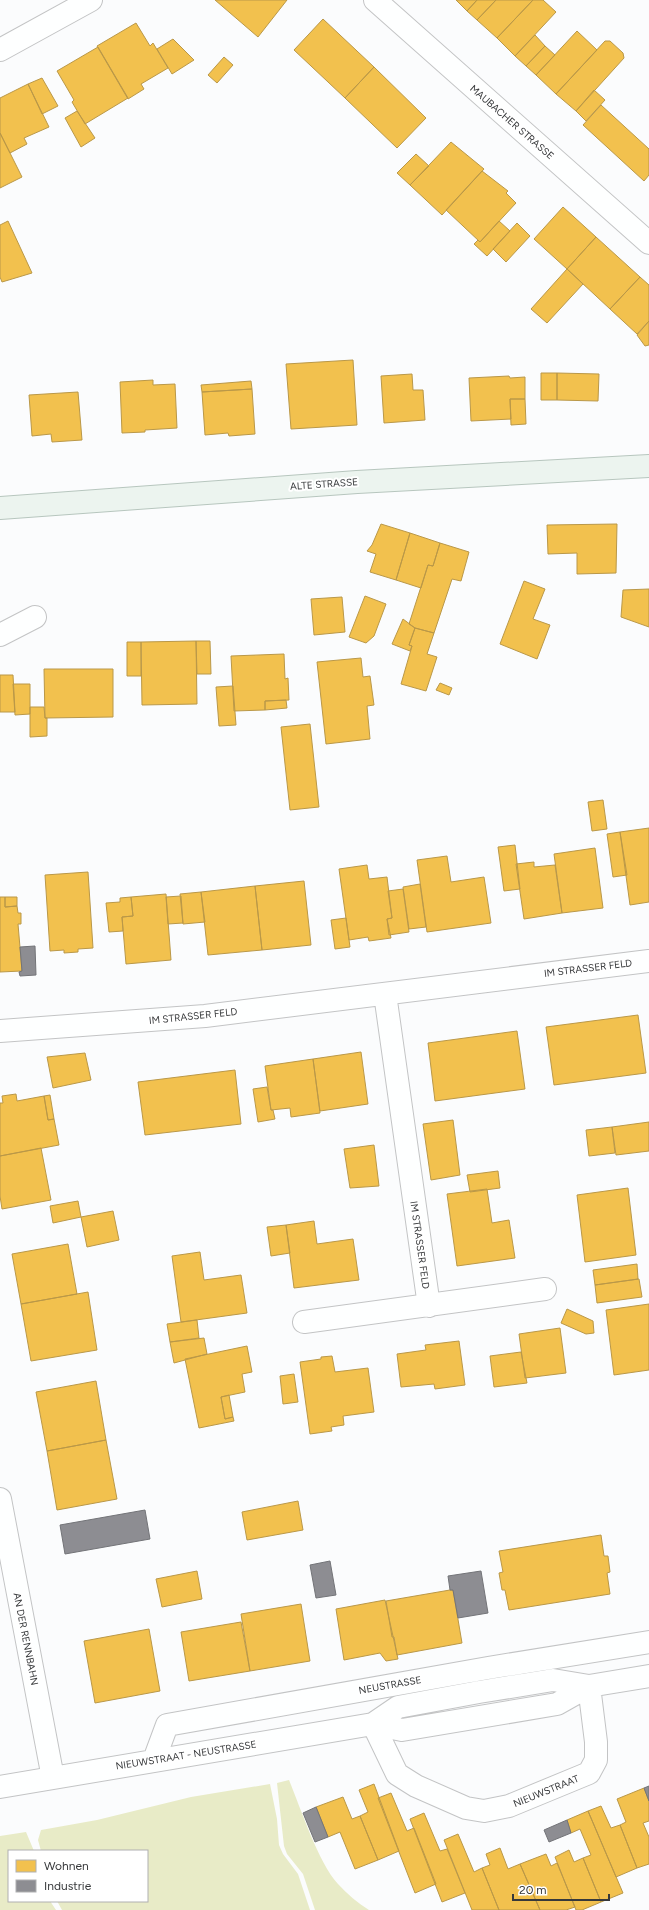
<svg xmlns="http://www.w3.org/2000/svg" width="649" height="1910" viewBox="0 0 649 1910" font-family="Figtree,sans-serif">
<style>
.green{fill:#e8ebc7}
.homes{fill:#f2c14e;stroke:#ba9848}
.industry{fill:#8d8d92;stroke:#737478}
.lines{fill:none;stroke-linecap:round;stroke-linejoin:round}
.minor-casing{stroke:#c3c4c5;stroke-width:24}
.major-casing{stroke:#b7c6be;stroke-width:24}
.minor{stroke:#feffff;stroke-width:22}
.major{stroke:#ecf4ef;stroke-width:22}
.labels{text-anchor:middle;dominant-baseline:central;stroke-width:4;stroke-linejoin:round;paint-order:stroke}
.street-label{font-size:10px;fill:#37393b;stroke:#fff}
</style>
<rect width="100%" height="100%" fill="#fbfcfd"/>
<path class="green" d="M289 1780C301 1809 318 1862 338 1884 347 1894 358 1903 369 1910H315L303 1874 287 1854 284 1846 277 1783Z
M270 1784 277 1819 279 1845 283 1854 298 1874 310 1910H62L57 1901H147V1851H41L38 1840 41 1830 97 1820 191 1797Z
M26 1832 34 1851H9V1901H50L56 1910H0V1836Z"/>
<path class="homes" d="M215 0H287L258 37Z
M456 0H477L467 11Z
M477 0H496L477 20 467 11Z
M496 0H533L497 38 477 20Z
M533 0H543L556 12 515 56 497 38Z
M323 19 374 67 345 98 294 50Z
M136 23 150 46 153 43 168 68 141 84 144 89 128 99 97 46Z
M577 31 597 50 556 94 536 75Z
M535 35 545 46 526 66 515 56Z
M173 39 194 60 172 74 157 49Z
M605 41H610L623 53 624 58 576 111 556 94Z
M545 46 555 55 536 75 526 66Z
M98 47 128 98 85 124 72 102 74 100 57 71Z
M224 57 233 65 217 83 208 75Z
M374 67 426 118 397 148 345 98Z
M42 78 58 106 42 114 28 84Z
M28 84 49 127 24 138 27 144 10 153 0 133V98Z
M594 90 605 100 586 121 576 111Z
M601 105 649 149V175L644 181 583 125Z
M77 111 95 138 81 147 65 118Z
M0 133 22 177 0 188Z
M451 142 484 169 442 215 410 185Z
M416 154 429 166 410 185 397 173Z
M482 171 508 191 506 193 516 203 480 242 446 210Z
M563 207 596 237 567 269 534 239Z
M8 221 32 273 2 282 0 277V225Z
M499 221 510 231 487 256 474 244 478 240 480 242Z
M517 223 530 236 506 262 493 249Z
M596 237 640 277 610 309 567 269Z
M567 269 583 284 547 323 531 309Z
M640 277 649 285V321L637 334 610 309Z
M649 321V345L645 346 637 335Z
M353 360 357 425 291 429 286 364Z
M541 373H557V400H541Z
M557 373 599 374 598 401 557 400Z
M412 374 413 390H423L425 420 384 423 381 376Z
M509 376 510 378 525 377V399H510L511 419 471 421 469 378Z
M153 380V385L175 384 177 428 145 430V432L122 433 120 382Z
M251 381 252 389 202 392 201 385Z
M252 389 255 434 229 436 228 433 205 435 202 392Z
M78 392 82 440 52 442 51 434 32 436 29 395Z
M510 399H525L526 424 511 425Z
M381 524 410 533 396 580 370 572 376 554 367 551 372 545Z
M617 524 616 573 577 574V553L548 554 547 525Z
M410 533 440 543 433 566 428 565 421 588 396 580Z
M440 543 469 552 461 581 452 579 434 633 415 628 409 624 428 565 433 566Z
M524 581 545 589 533 619 550 625 537 659 500 644Z
M649 589V627L621 617 623 590Z
M365 596 386 604 374 636 366 643 349 637Z
M342 597 345 632 314 635 311 599Z
M403 619 415 628 409 645 412 646 410 651 392 644Z
M415 628 434 633 427 654 437 657 426 691 401 684 412 646 409 645Z
M196 641 197 704 142 705 141 642Z
M196 641H210L211 674H197Z
M127 642H141V676H127Z
M284 654 285 679 288 678 289 700 265 701V710L234 711 231 656Z
M361 658 363 677 370 676 374 705 367 706 370 739 326 744 317 662Z
M44 669H113V717L45 718Z
M0 675H13L15 712H0Z
M440 683 452 688 449 695 436 690Z
M13 684H30V714L15 715Z
M233 686 236 725 219 726 216 687Z
M286 700 287 708 265 710V701Z
M30 707H44L45 718H47V736L30 737Z
M310 724 319 807 290 810 281 727Z
M603 800 607 829 592 831 588 802Z
M649 828V902L630 905 620 832Z
M620 832 627 875 613 877 607 834Z
M515 845 520 889 504 891 498 847Z
M595 848 603 908 562 913 554 854Z
M447 856 451 882 484 877 491 923 427 932 417 860Z
M534 862V867L555 865 562 913 524 919 516 864Z
M367 865 369 879 387 877 392 918 387 919 391 938 369 941 368 937 349 940 339 869Z
M88 872 93 948 78 949V952L64 953V950L50 951 45 875Z
M304 881 311 945 262 950 255 886Z
M420 884 426 927 409 929 403 887Z
M255 886 262 950 208 955 201 892Z
M403 889 409 932 389 935 387 919 392 918 388 891Z
M201 892 205 922 183 924 180 894Z
M166 894 171 960 126 964 122 917 133 916 131 897Z
M181 896 183 923 168 924 166 897Z
M0 897H5V907L17 906 18 913H21V924H18L22 971 0 972Z
M5 897H17V906L5 907Z
M131 897 133 916 122 917 123 931 109 932 106 903 120 902V898Z
M346 918 350 947 335 949 331 920Z
M638 1015 646 1073 554 1085 546 1027Z
M517 1031 525 1089 435 1101 428 1043Z
M361 1052 368 1104 320 1111 313 1059Z
M85 1053 91 1080 53 1088 47 1057Z
M313 1059 320 1113 291 1117 290 1108 271 1110 265 1066Z
M235 1070 241 1124 145 1135 138 1082Z
M267 1087 271 1110H273L275 1119 258 1122 253 1089Z
M16 1094 17 1101 44 1096 48 1120 54 1119 59 1145 0 1156V1103H3L2 1096Z
M50 1095 54 1119 48 1120 44 1096Z
M453 1120 460 1175 431 1180 423 1124Z
M649 1122V1151L616 1155 612 1127Z
M612 1127 615 1153 589 1156 586 1130Z
M374 1145 379 1186 350 1188 344 1149Z
M41 1148 51 1200 2 1209 0 1196V1156Z
M498 1171 500 1188 470 1192 467 1175Z
M628 1188 636 1255 585 1262 577 1195Z
M487 1189 492 1223 509 1220 515 1258 457 1266 447 1194Z
M78 1201 81 1217 53 1223 50 1206Z
M113 1211 119 1240 87 1247 81 1217Z
M314 1221 317 1244 353 1239 359 1280 294 1288 286 1225Z
M286 1225 290 1253 271 1256 267 1227Z
M68 1244 77 1294 21 1304 12 1254Z
M200 1252 204 1280 241 1275 247 1313 181 1322 172 1256Z
M637 1264 638 1279 595 1285 593 1270Z
M639 1279 642 1297 597 1303 595 1285Z
M88 1292 97 1350 31 1361 21 1304Z
M649 1304V1370L614 1375 606 1310Z
M567 1309 593 1321 594 1333 586 1334 561 1323Z
M197 1320 199 1338 170 1342 167 1324Z
M560 1328 566 1373 525 1378 519 1334Z
M204 1338 207 1354 174 1363 170 1342Z
M459 1341 465 1385 435 1389 434 1384 401 1387 397 1354 426 1350 425 1345Z
M247 1346 252 1372 242 1374 245 1392 221 1397 225 1419 233 1417 234 1421 199 1428 185 1359Z
M521 1352 527 1383 494 1387 490 1356Z
M332 1356 335 1372 368 1368 374 1412 343 1416 344 1425 331 1427 332 1431 310 1434 300 1362 321 1359V1357Z
M294 1374 298 1402 283 1404 280 1376Z
M96 1381 106 1440 47 1451 36 1392Z
M229 1395 233 1417 225 1419 221 1397Z
M106 1440 117 1499 57 1510 47 1451Z
M298 1501 303 1530 247 1540 242 1512Z
M601 1535 604 1556H608L610 1572 607 1573 610 1594 509 1610 505 1590H502L499 1573 503 1572 499 1551Z
M197 1571 202 1599 162 1607 156 1579Z
M450 1590H453L462 1643 397 1655 394 1637H392L386 1601Z
M385 1600 398 1659 386 1661 380 1653 344 1660 336 1609Z
M301 1604 310 1661 250 1671 241 1614Z
M241 1622 250 1671 189 1681 181 1632Z
M149 1629 160 1691 95 1703 84 1641Z
M374 1784 399 1851 378 1860 360 1816 368 1812 359 1790Z
M644 1788 649 1801V1821L643 1823 649 1837V1864L637 1868 620 1825 626 1822 617 1799Z
M391 1793 407 1831 414 1828 436 1884 415 1893 378 1798Z
M343 1797 352 1819 360 1816 378 1860 355 1869 340 1832 328 1837 316 1807Z
M601 1806 611 1828 620 1825 637 1868 616 1877 588 1811Z
M588 1811 623 1893 601 1902 583 1858 591 1855 580 1829 571 1833 567 1820Z
M424 1813 440 1851 447 1849 465 1893 442 1902 410 1819Z
M458 1834 474 1872 482 1868 499 1910H472L444 1840Z
M500 1848 508 1869 520 1864 540 1910H499L482 1868 490 1865 486 1854Z
M569 1850 574 1862 583 1858 601 1902 582 1910H576L555 1857Z
M546 1854 551 1866 557 1863 575 1907 566 1910H540L520 1864Z"/>
<path class="industry" d="M35 946 36 975 20 976 19 972 22 971 20 947Z
M145 1510 150 1539 65 1554 60 1525Z
M330 1561 336 1595 316 1598 310 1565Z
M481 1571 488 1613 458 1618 453 1590H450L448 1576Z
M649 1786V1801L644 1788Z
M316 1807 328 1837 315 1842 303 1813Z
M567 1820 571 1833 549 1842 544 1830Z"/>
<g class="lines">
<defs>
<path id="minor" d="M375 0 649 243
M0 50 91 0
M0 635 35 617
M385 994 429 1306
M0 1031 205 1016 649 961
M304 1322 545 1289
M0 1499 53 1778
M373 1724 397 1774 416 1786 466 1808 484 1811 509 1806 589 1773 596 1760V1742L589 1686
M373 1724 398 1707 479 1692 553 1680 589 1686 649 1676
M154 1760 167 1725 488 1668 649 1642
M0 1787 373 1724 402 1730 557 1704 589 1686"/>
<path id="major" d="M0 508 357 482 649 466"/>
</defs>
<use href="#minor" class="minor-casing"/>
<use href="#major" class="major-casing"/>
<use href="#minor" class="minor"/>
<use href="#major" class="major"/>
</g>
<g class="labels">
<g class="street-label">
<text transform="translate(512 122) rotate(41)">MAUBACHER STRASSE</text>
<text transform="translate(324 484) rotate(-4)">ALTE STRASSE</text>
<text transform="translate(588 968) rotate(-7)">IM STRASSER FELD</text>
<text transform="translate(193 1016) rotate(-6)">IM STRASSER FELD</text>
<text transform="translate(420 1245) rotate(82)">IM STRASSER FELD</text>
<text transform="translate(26 1639) rotate(79)">AN DER RENNBAHN</text>
<text transform="translate(390 1685) rotate(-10)">NEUSTRASSE</text>
<text transform="translate(186 1755) rotate(-9)">NIEUWSTRAAT - NEUSTRASSE</text>
<text transform="translate(546 1791) rotate(-22)">NIEUWSTRAAT</text>
</g>
</g>
<rect x="8" y="1850" width="140" height="52" fill="#ffffff" stroke="#afb0b1"/>
<rect x="16" y="1860" width="20" height="12" fill="#f2c14e" stroke="#afb0b1"/>
<text x="44" y="1870" font-size="12" fill="#37393b">Wohnen</text>
<rect x="16" y="1880" width="20" height="12" fill="#8d8d92" stroke="#afb0b1"/>
<text x="44" y="1890" font-size="12" fill="#37393b">Industrie</text>
<path d="M513 1894v6h96v-6" fill="none" stroke="#37393b" stroke-width="2"/>
<text x="519" y="1894" font-size="12" fill="#37393b" stroke="#ffffff" stroke-width="3" paint-order="stroke">20 m</text>
</svg>
